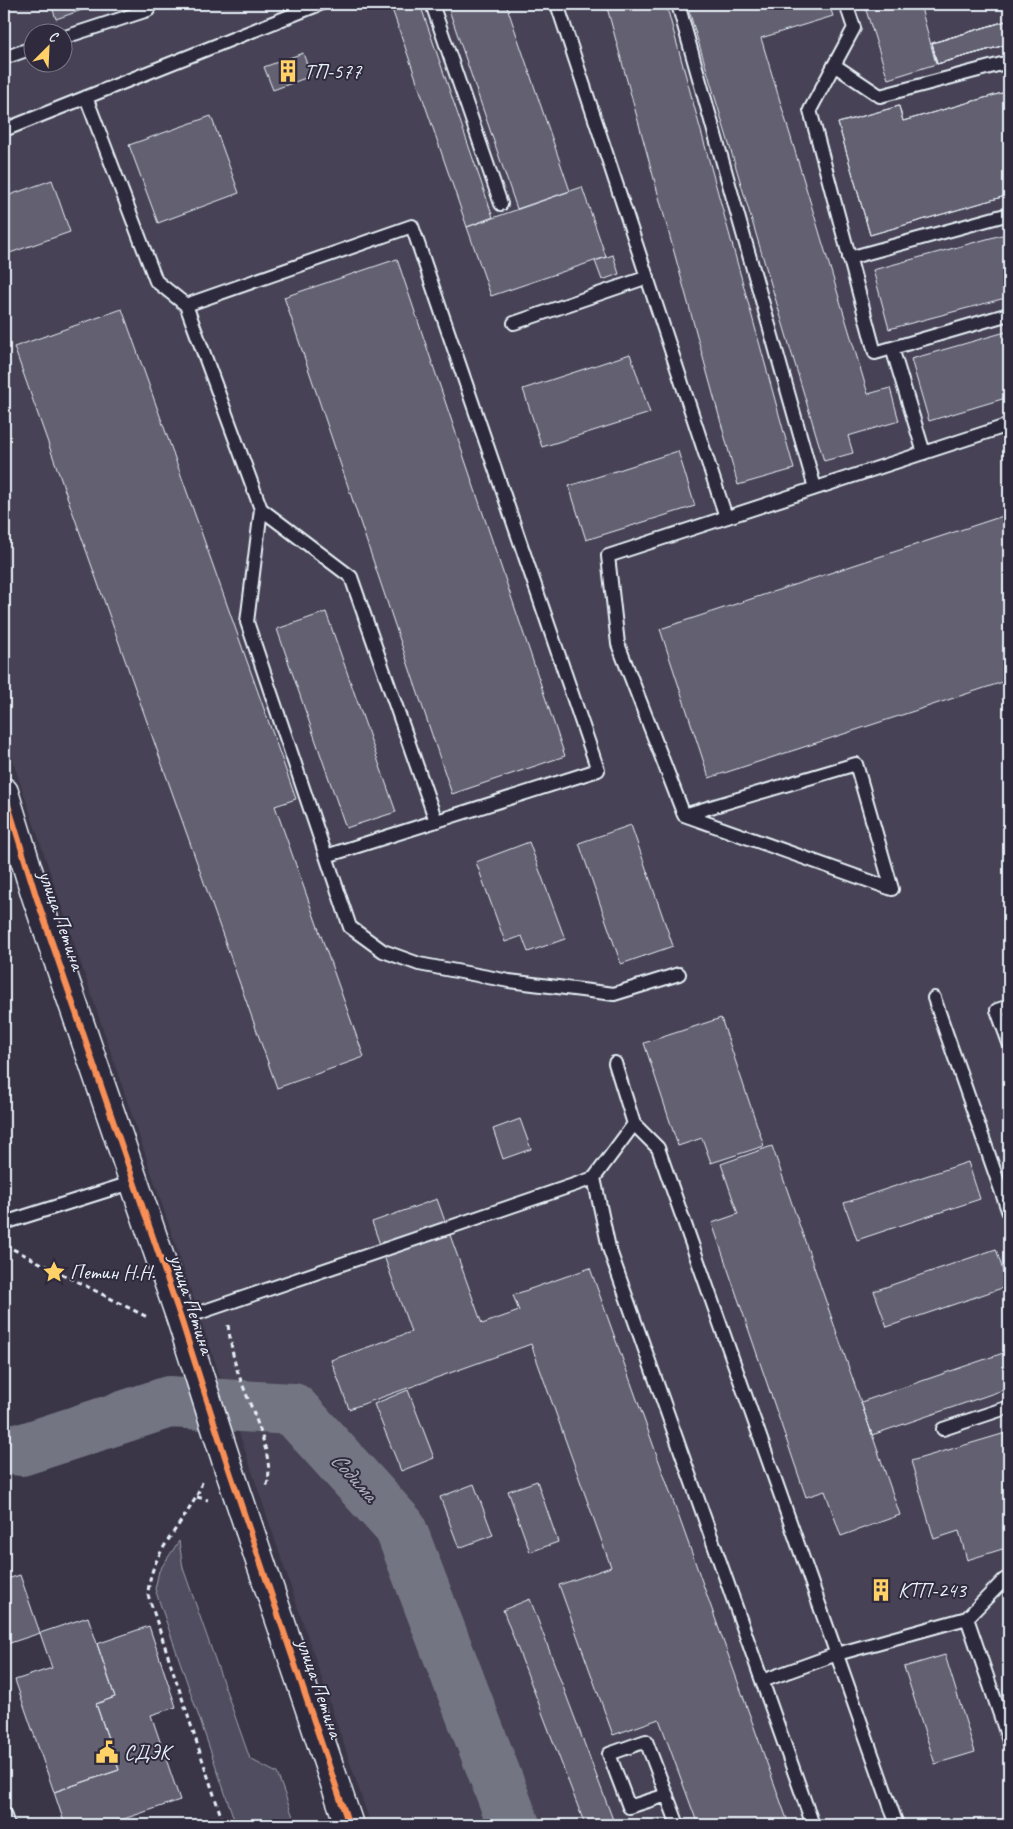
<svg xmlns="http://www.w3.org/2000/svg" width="1013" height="1829" viewBox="0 0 1013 1829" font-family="Caveat,sans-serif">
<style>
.built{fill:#464354;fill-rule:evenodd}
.green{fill:#504e5f;stroke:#9ca0ac}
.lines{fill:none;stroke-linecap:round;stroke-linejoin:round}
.river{stroke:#737482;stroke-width:52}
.building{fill:#636171;stroke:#e8f1f8}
.service-casing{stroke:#e8f1f8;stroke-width:16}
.tertiary-casing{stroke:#e8f1f8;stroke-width:31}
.path{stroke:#e8f1f8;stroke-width:3;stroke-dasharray:5 4;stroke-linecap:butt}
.service{stroke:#2f2a3d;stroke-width:12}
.tertiary{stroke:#2f2a3d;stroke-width:28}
.cycleway-casing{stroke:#2f2a3d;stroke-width:9}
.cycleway{stroke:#f78f57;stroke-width:6}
.labels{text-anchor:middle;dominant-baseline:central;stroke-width:4;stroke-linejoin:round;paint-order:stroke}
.poi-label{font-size:21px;fill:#e8f1f8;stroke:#2f2a3d;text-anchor:start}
.street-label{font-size:21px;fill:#e8f1f8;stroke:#2f2a3d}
.water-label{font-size:22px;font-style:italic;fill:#aeb2bd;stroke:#2f2a3d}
</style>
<rect width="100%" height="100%" fill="#3a3648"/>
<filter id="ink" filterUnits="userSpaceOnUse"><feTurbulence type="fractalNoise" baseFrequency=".02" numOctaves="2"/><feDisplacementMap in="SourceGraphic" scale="10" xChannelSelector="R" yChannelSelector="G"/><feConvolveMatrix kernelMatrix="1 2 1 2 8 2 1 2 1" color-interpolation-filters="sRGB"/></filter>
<g filter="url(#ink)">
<path class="built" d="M4 4H1009V1825H371L4 735ZM32 32H62V62H32Z"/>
<path class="green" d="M179 1541 183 1568 250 1759 277 1773 296 1825H236L155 1589 159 1571Z"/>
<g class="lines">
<path class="river" d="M4 1448 21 1450 169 1402 293 1409 400 1527 514 1825"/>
</g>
<path class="building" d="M51 4H99L56 19Z
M409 4H420L493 217 467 227 392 9Z
M447 4H506L570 191 517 209Z
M606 4H666L794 469 738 485Z
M687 4H829L833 16 761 38 868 394 890 388 899 421 848 436 853 453 824 461Z
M864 4H920L936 64 888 79Z
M1006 21H1009V44L937 64 932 43Z
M1006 21H1009V44L937 64 932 43Z
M1006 21H1009V44L937 64 932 43Z
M1006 21H1009V44L937 64 932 43Z
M303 53 311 76 273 90 264 67Z
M1009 91V195L870 235 838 123 899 106 903 121Z
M1009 91V195L870 235 838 123 899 106 903 121Z
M211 116 239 193 158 223 129 145Z
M52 180 70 232 4 255V197Z
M582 187 606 257 491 296 467 227Z
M1009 233V297L889 329 873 270Z
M613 255 619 274 602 280 595 261Z
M397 259 565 756 452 794 284 297Z
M122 309 296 799 275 806 364 1057 277 1088 14 347Z
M1009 331V397L929 421 911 359Z
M630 354 650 413 542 447 523 389Z
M678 451 695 506 586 540 569 486Z
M1009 514V680L709 778 660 629Z
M326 612 396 812 346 828 277 629Z
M631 825 673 946 621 964 579 843Z
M529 842 565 939 528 952 522 936 505 942 476 862Z
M721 1018 764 1146 711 1163 702 1138 678 1146 644 1043Z
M520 1119 531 1149 503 1159 493 1129Z
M772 1146 900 1515 841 1536 825 1491 806 1497 712 1223 738 1214 721 1164Z
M968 1162 980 1199 857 1240 844 1203Z
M437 1199 482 1324 519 1311 513 1295 590 1268 789 1825H698L659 1719 613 1735 559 1585 611 1567 531 1344 349 1409 331 1360 411 1332 372 1222Z
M996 1249 1008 1286 887 1327 874 1291Z
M1009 1351V1388L872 1435 861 1402Z
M408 1390 434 1458 401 1471 374 1404Z
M1009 1432V1547L967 1560 959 1531 934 1539 911 1461Z
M537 1481 558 1542 530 1552 508 1491Z
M474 1484 493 1535 459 1548 440 1497Z
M20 1575 40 1633 4 1645V1580Z
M885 1584 888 1592 877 1597 874 1588Z
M530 1599 615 1825H585L503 1610Z
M88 1617 115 1697 96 1704 119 1770 54 1792 15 1680 52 1668 40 1633Z
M149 1626 176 1707 151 1715 180 1800 106 1825H65L54 1792 119 1770 96 1704 115 1697 97 1644Z
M945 1655 975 1752 935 1764 904 1667Z
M659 1819 662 1825H643Z"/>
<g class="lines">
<defs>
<path id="service" d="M432 4 501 204
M557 4 726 517
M678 4 815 488
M846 4 854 28 810 110 875 353 1009 314
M62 38 148 10 145 4
M4 58 32 48
M834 65 880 96 1009 62
M86 97 156 281 186 305 261 509 247 622 350 927 383 951 419 964 509 981 614 994 679 974
M4 130 320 4
M849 258 1009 214
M186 305 412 226 598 770 326 856
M514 323 648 277
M892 348 924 453
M261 509 351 577 436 821
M684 815 856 764 892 889 684 815 618 644 608 556 1009 425
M934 998 1009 1213
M1009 1006 997 1010 1009 1043
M634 1124 658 1148 897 1825
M594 1178 609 1248 813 1825
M4 1223 134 1182
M181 1319 594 1178 634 1124 615 1063
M943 1429 1009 1407
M967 1618 1004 1580 1009 1577
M762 1681 837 1654 967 1618 1009 1741
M667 1795 629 1807 609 1754 646 1741 678 1825
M4 1814 8 1825"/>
<path id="tertiary" d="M4 792 36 896 181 1319 228 1466 349 1825"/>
</defs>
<use href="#service" class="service-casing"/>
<use href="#tertiary" class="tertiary-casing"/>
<path class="path" d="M5 1245 149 1318
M228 1325C230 1338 232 1351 235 1363 243 1393 279 1459 266 1487
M202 1482C199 1494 192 1504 186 1514 169 1539 149 1563 148 1595L224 1825
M197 1497 208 1500"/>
<use href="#service" class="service"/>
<use href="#tertiary" class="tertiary"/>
<defs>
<path id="cycleway" d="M4 792 36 896 181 1319 228 1466 349 1825"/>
</defs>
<use href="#cycleway" class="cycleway-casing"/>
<use href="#cycleway" class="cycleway"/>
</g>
</g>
<defs>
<symbol id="building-bare" viewBox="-9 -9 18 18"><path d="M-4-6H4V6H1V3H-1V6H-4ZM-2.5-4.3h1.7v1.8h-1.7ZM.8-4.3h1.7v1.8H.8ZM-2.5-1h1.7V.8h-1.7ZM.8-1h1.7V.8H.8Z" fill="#ffd166" stroke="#2f2a3d" stroke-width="2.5" paint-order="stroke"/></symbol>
<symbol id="sight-bare" viewBox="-9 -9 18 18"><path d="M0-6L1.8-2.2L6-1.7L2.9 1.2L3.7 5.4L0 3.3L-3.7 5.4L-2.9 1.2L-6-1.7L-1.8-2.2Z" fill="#ffd166" stroke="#2f2a3d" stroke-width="2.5" paint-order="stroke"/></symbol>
<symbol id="civic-bare" viewBox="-9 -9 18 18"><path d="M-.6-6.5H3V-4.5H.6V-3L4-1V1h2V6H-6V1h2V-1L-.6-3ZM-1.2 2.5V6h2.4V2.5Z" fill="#ffd166" stroke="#2f2a3d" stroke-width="2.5" paint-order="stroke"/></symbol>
</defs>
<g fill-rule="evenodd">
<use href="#building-bare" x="272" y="55" width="32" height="32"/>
<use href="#sight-bare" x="38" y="1256" width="32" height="32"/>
<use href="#building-bare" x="865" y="1574" width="32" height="32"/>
<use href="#civic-bare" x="91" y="1736" width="32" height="32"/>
</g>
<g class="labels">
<g class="poi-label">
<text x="304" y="71">ТП-577</text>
<text x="70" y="1272">Петин Н.Н.</text>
<text x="898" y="1590">КТП-243</text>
<text x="124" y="1752">СДЭК</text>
</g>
<g class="street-label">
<text transform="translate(62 920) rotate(71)">улица Петина</text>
<text transform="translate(192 1304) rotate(72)">улица Петина</text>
<text transform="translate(320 1688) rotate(71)">улица Петина</text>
</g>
<g class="water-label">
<text transform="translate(354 1477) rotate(48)">Содима</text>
</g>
</g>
<rect width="1013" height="1829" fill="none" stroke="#2f2a3d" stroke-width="20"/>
<rect x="10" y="10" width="993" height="1809" fill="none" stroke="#e8f1f8" stroke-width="2" filter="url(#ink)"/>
<g transform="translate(48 48) rotate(24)"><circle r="24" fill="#2f2a3d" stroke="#797a88"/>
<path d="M0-4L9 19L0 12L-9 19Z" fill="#ffd166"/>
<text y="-8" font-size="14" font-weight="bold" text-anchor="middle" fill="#e8f1f8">С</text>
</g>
</svg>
